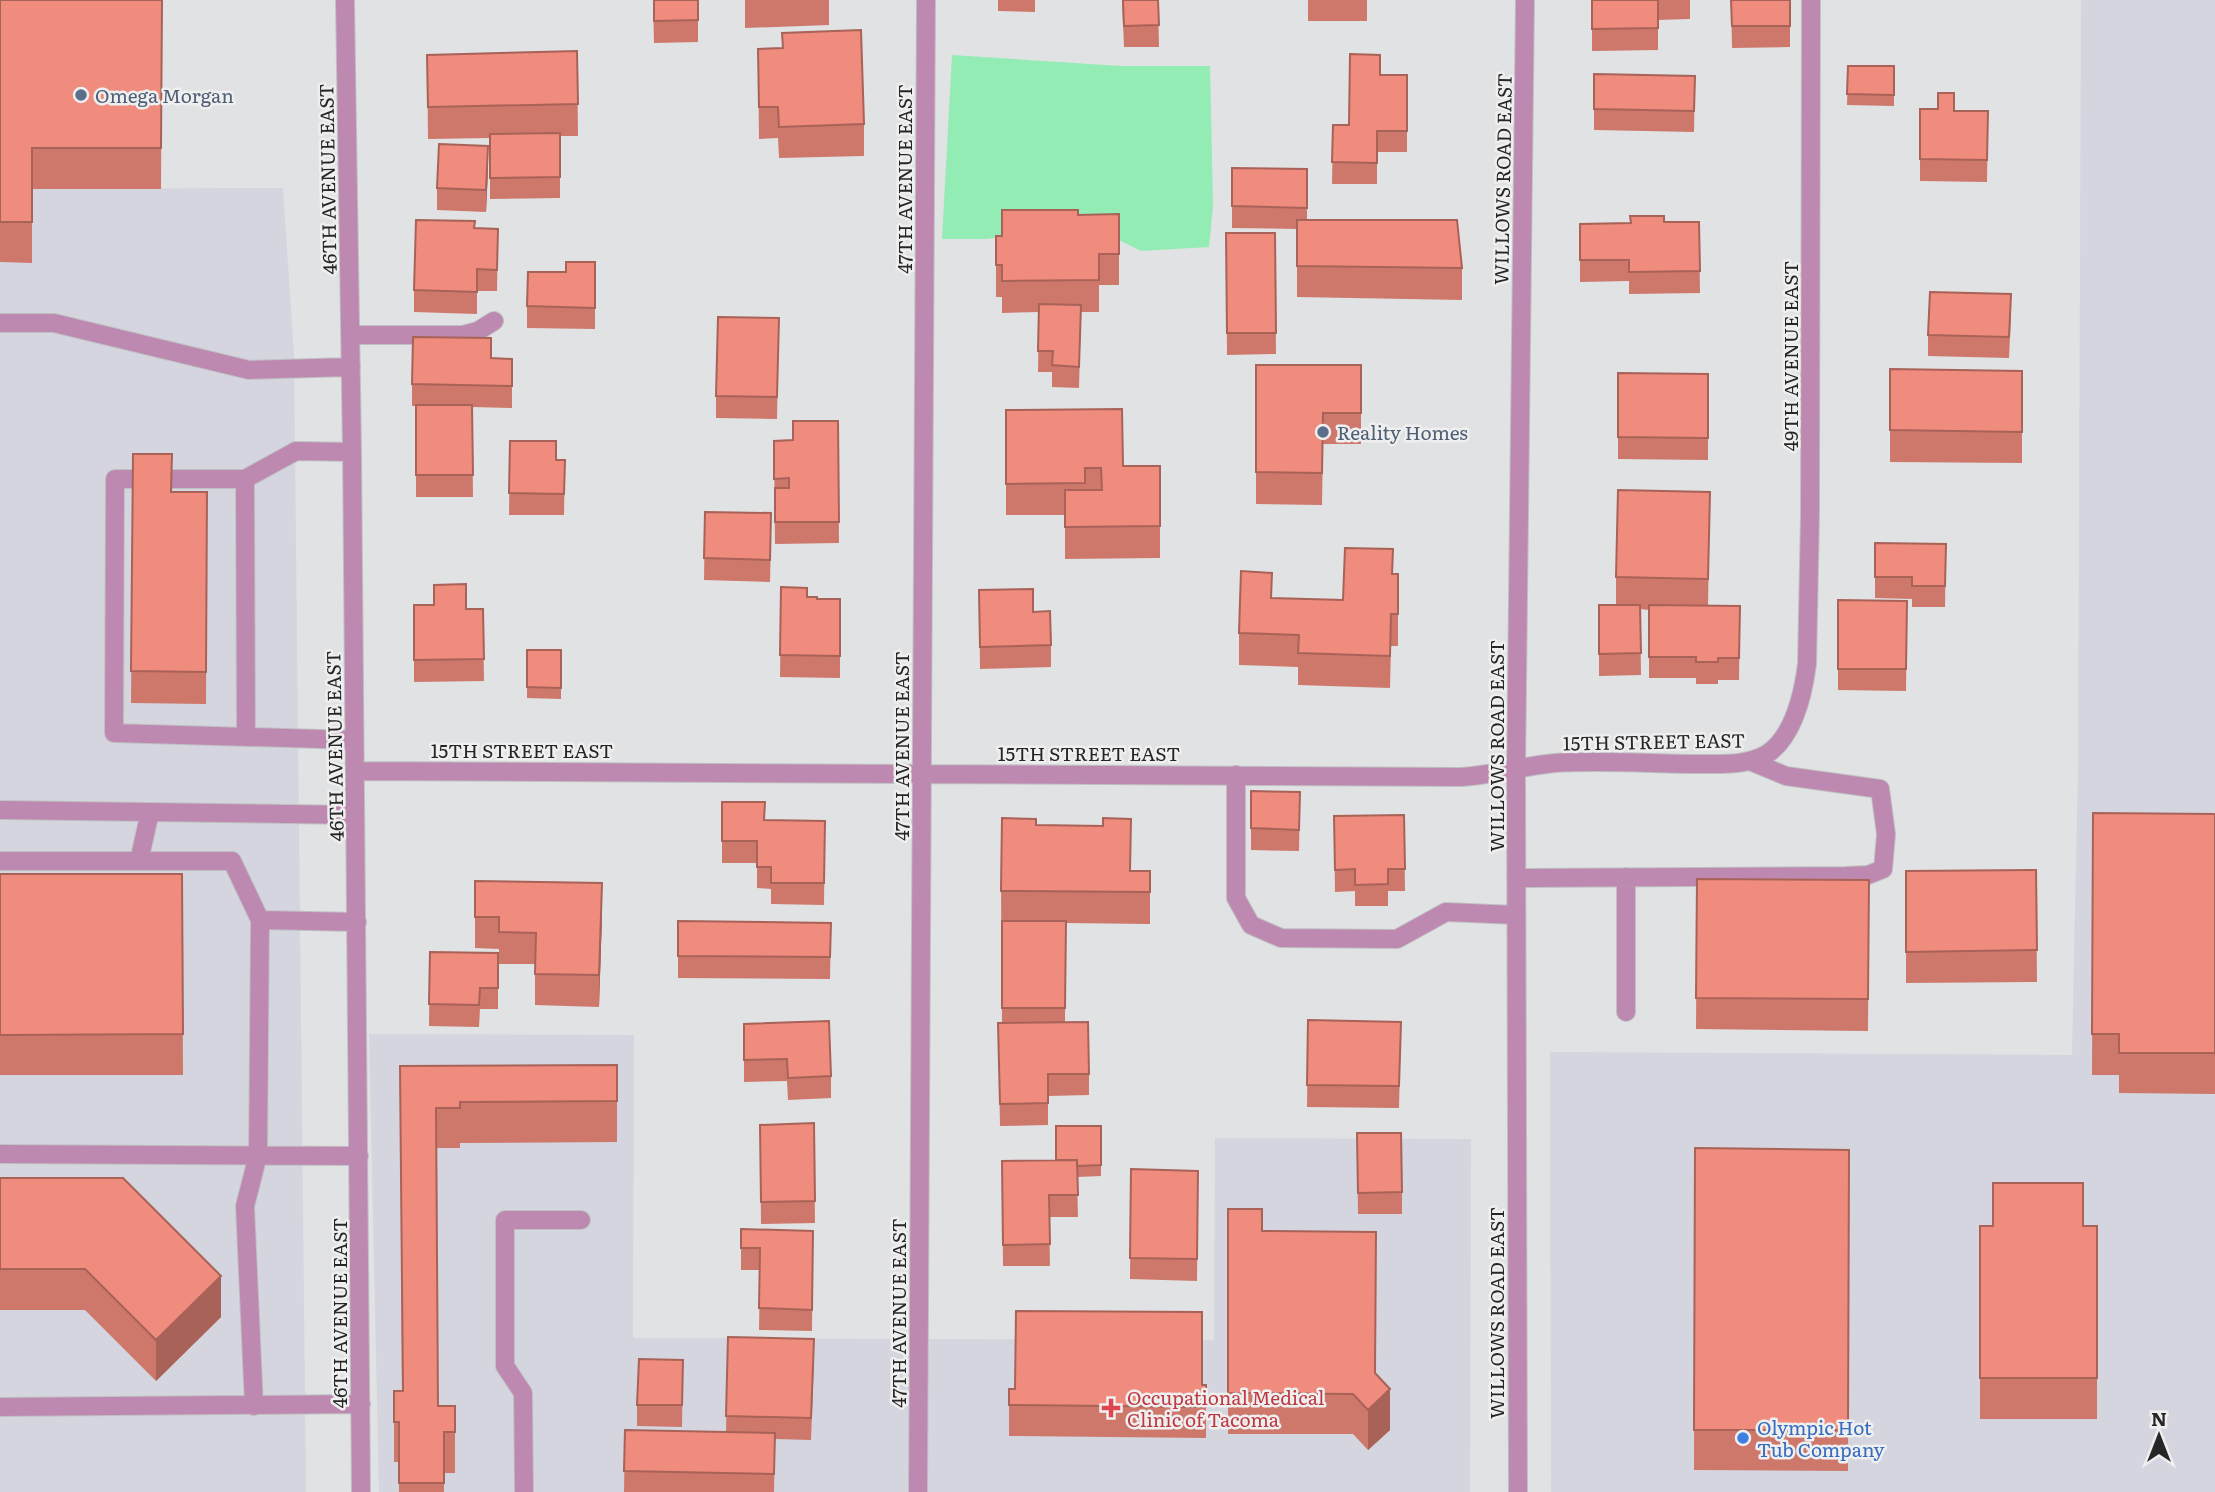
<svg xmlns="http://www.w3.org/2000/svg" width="2215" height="1492" viewBox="0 0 2215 1492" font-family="Literata,serif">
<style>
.built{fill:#d4d5de}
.green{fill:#92ecb3}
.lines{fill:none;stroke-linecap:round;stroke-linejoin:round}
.minor-casing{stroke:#bfc0c1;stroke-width:20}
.minor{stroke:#be89b1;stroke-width:18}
.wall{fill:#ce786c}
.shaded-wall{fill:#a86258}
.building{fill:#f08c7e;stroke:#a86258;stroke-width:2}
.service-dot{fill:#5c6f8a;stroke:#efeff0;stroke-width:2.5}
.health-dot{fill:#e0444e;stroke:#efeff0;stroke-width:2.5}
.shop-dot{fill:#3f7fe0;stroke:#efeff0;stroke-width:2.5}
.labels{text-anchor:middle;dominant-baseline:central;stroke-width:5;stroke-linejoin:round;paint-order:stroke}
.service-label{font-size:19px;fill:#4e5e75;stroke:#efeff0;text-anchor:start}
.street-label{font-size:19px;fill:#262626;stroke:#efeff0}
.health-label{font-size:19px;fill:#be3a42;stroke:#efeff0;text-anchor:start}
.shop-label{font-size:19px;fill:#366cbe;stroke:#efeff0;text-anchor:start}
</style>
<rect width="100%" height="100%" fill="#e1e2e3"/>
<path class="built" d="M2081 0H2215V1492H1551L1550 1052 2072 1055 2078 769Z
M283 188 294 356 306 1492H0V262L32 189Z
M369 1034 634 1035 633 1338 1214 1340 1215 1138 1471 1139 1470 1492H379Z"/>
<path class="green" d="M952 55 1120 66H1210L1213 206 1209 247 1141 251 1109 235 1052 228 987 239H942Z"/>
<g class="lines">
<defs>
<path id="minor" d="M345 0 352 452 361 1492
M0 323H54L249 370 351 367
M351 335H463L478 331 494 321
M245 479 296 451 352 452
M246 736 245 479H115L114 733 354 740
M355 771 1461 777C1494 775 1523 766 1555 763 1605 760 1655 764 1705 764 1725 764 1748 765 1767 754 1794 736 1803 695 1807 664L1810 515 1811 0
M1236 775V898L1251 925 1281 938 1397 939 1446 912 1516 915
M0 810 355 815
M0 861H232L260 920 258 1155 245 1206 254 1406
M139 861 150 812
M1626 877V1012
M1516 878 1846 876 1868 875 1883 869 1886 834 1880 789 1786 776 1750 761
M260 920 357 922
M0 1154 359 1156
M0 1407 361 1404
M524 1492 523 1393 505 1366V1220H581
M918 1492 926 0
M1518 1492 1516 770 1525 0"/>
</defs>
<use href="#minor" class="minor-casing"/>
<use href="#minor" class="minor"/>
</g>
<path class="wall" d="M0 0H162L161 189H32V263L0 262Z
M653 0H698V42L654 43Z
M745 0H829V25L745 28Z
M998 0H1035V12L998 11Z
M1122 0H1158L1159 47H1124Z
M1308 0H1367V21H1308Z
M1592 0H1690V19L1658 20V50L1592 51Z
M1731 0H1790V47L1732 48Z
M758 49 864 124V156L779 158 778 138 759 139Z
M577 51 578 136H560V198L490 199V138L428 139 427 55Z
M1848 66H1894V106L1847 105Z
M1594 74 1695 76 1694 132 1594 130Z
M1380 75H1407V152H1377V184H1332L1333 125H1349Z
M1920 109 1954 111H1988L1987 182 1920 181Z
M488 168 486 212 437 210V188Z
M1307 169V220L1462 268V300L1297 297V229L1232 228V206Z
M1119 214V285H1099V312H1081L1079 388 1052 387V372H1038L1039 312 1002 313V297H996V236H1002L1078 215Z
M1699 222 1700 293 1629 294V281L1580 282V224Z
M475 228 498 229 497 291H477V314L414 312V290Z
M1226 233H1275L1276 354 1227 355Z
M595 262V329L527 328V306Z
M2011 315 2009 358 1928 356V335Z
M779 318 777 419 716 418V396Z
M491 358 512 359V408L472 407 473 497H416V406H412V384Z
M1256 365H1361V444H1323L1322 505 1256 504Z
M1890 369 2022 371V463L1890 462Z
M1618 373 1708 374V460L1618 459Z
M1006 410 1123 466H1160V558L1065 559V515H1006Z
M838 421 839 543 775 544 774 441 793 440Z
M510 441 556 460H565L564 515H509Z
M133 454 172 492H207L206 704 131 703Z
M1710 492 1708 606H1740L1739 680H1718V684H1696V678H1649V610L1640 609 1641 675 1599 676V605H1616V577Z
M705 512 771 535 770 582 704 580Z
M1875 543 1946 544 1945 607H1912V599L1875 598Z
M1393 574 1398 606V646H1391L1390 688 1298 685V667L1239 665V633L1272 598 1343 600Z
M781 587 817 599H840V678L780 677Z
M979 590 1033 612 1051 645V667L980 669Z
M1838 600 1907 601 1906 691 1838 690Z
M414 605 466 609H483L484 681 414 682Z
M561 650V699L527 698V687Z
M1251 791 1300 792 1299 851 1251 850Z
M722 802 765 820 825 821 824 905 771 904V889L757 888V863H722Z
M2093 813 2215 814V1094L2119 1093V1075H2092Z
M1404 815 1405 891H1388V906H1355V891L1335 892 1334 816Z
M1036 825 1131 871H1150V924L1066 923 1065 1022 1089 1074V1095L1048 1096V1125L1000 1126 998 1023H1002L1001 891Z
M2036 870 2037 982 1906 983V871Z
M0 874H182L183 1075H0Z
M1697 879 1869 880 1868 1031 1696 1029Z
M475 881 602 915 599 1007 535 1005V964H499V949L475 948Z
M678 921 831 923 830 979 678 978Z
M430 952 498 953V1009H480L479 1027 429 1026Z
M1308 1020 1401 1022 1399 1108 1307 1107Z
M744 1024 831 1076V1098L788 1100 787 1081 744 1082Z
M617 1065V1142L460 1143V1148H437L438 1406H455V1473H444V1492H399V1462H394V1391H402L400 1066Z
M814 1123 815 1223 761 1224 760 1125Z
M1357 1133 1402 1192V1214H1358Z
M1695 1148 1849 1150 1848 1471 1694 1470Z
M1002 1161 1101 1165V1176L1077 1177 1078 1217H1049L1050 1266H1003Z
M1131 1169 1198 1171 1197 1281 1130 1279Z
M0 1178 221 1317 156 1381 85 1310H0Z
M1228 1209 1262 1231 1375 1373 1390 1430 1368 1450 1353 1434H1228Z
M1980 1226H2097V1419H1980Z
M741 1229 813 1231 812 1331 759 1330 760 1270H741Z
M728 1337 814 1361 811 1440 775 1439 774 1492H624L625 1430 726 1432Z
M683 1360 682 1427 637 1426V1405Z
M1206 1385V1438L1009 1436V1389Z"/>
<path class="shaded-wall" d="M488 146V168L486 212V190Z
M602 883V915L599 1007V975Z
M221 1276V1317L156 1381V1340Z
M1390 1389V1430L1368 1450V1410Z"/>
<path class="building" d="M0 0H162L161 148H32V222H0Z
M654 0H698V20L654 21Z
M1123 0H1158L1159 25 1124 26Z
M1592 0H1658V28L1592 29Z
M1731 0H1790V26H1732Z
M861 30 864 124 779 127 778 107H759L758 49 783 48 782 33Z
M577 51 578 104 428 107 427 55Z
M1350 54 1380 55V75H1407V131H1377V163L1332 162 1333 125H1349Z
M1848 66H1894V95L1847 94Z
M1594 74 1695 76 1694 111 1594 109Z
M1938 93H1954V111H1988L1987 160 1920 159V109H1938Z
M560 133V177L490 178V134Z
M439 144 488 146 486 190 437 188Z
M1232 168 1307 169V208L1232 206Z
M1002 210H1078V215L1119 214V254H1099V280L1002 281V265H996V236H1002Z
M1630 216H1664V222H1699L1700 271 1629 272V260H1580V224L1631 223Z
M416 220 475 221 474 228 498 229 497 270 477 269V292L414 290Z
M1297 220H1457L1462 268 1297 266Z
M1226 233H1275L1276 333H1227Z
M566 262H595V308L527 306 528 272H566Z
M1930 292 2011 294 2009 337 1928 335Z
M1039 304 1081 305 1079 367 1052 365 1053 351H1038Z
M718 317 779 318 777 397 716 396Z
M413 337 491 338V358L512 359V386L412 384Z
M1256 365H1361V413H1323L1322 473 1256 472Z
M1890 369 2022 371V432L1890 430Z
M1618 373 1708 374V438L1618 437Z
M416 405H472L473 475H416Z
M1122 409 1123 466H1160V526L1065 527V490H1102L1101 468H1085V483L1006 484V410Z
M793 421H838L839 522H775V488H789V478L774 479V441L793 440Z
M510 441H556V460H565L564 494 509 493Z
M133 454H172L171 492H207L206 672 131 671Z
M1618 490 1710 492 1708 579 1616 577Z
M705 512 771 513 770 560 704 558Z
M1875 543 1946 544 1945 586H1912V577H1875Z
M1345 548 1393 549 1392 574H1398V614H1391L1390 656 1298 653 1299 635 1239 633 1241 571 1272 573 1271 598 1343 600Z
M466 584V609H483L484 659 414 660V605H434V585Z
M781 587 807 588V597H817V599H840V656L780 655Z
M1033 589V612L1050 611 1051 645 980 647 979 590Z
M1838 600 1907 601 1906 669H1838Z
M1599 605H1640L1641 653 1599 654Z
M1649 605 1740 606 1739 658H1718V662H1696V657H1649Z
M527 650H561V688L527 687Z
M1251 791 1300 792 1299 830 1251 828Z
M722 802H765L764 820 825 821 824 883H771V867H757V841H722Z
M2093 813 2215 814V1053H2119V1034H2092Z
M1404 815 1405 869H1388V884L1355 885V869L1335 870 1334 816Z
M1002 818 1036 819V825L1103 826V818L1131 819 1130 871H1150V892L1001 891Z
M2036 870 2037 950 1906 952V871Z
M0 874H182L183 1034 0 1035Z
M1697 879 1869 880 1868 999 1696 998Z
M475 881 602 883 599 975 535 974 536 933 499 932V917H475Z
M678 921 831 923 830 957 678 956Z
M1002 921H1066L1065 1008H1002Z
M430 952 498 953V988H480L479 1005 429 1004Z
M1308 1020 1401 1022 1399 1086 1307 1085Z
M829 1021 831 1076 788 1078 787 1059 744 1060V1024Z
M1088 1022 1089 1074H1048V1103L1000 1104 998 1023Z
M617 1065V1101L460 1102V1108H436L438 1406H455V1432H444V1483H399V1422H394V1391H403L400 1066Z
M814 1123 815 1201 761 1202 760 1125Z
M1056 1126H1101V1165L1077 1166V1160H1056Z
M1357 1133H1401L1402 1192 1358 1193Z
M1695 1148 1849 1150 1848 1430H1694Z
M1077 1160 1078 1195H1049L1050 1244 1003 1245 1002 1161Z
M1131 1169 1198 1171 1197 1259 1130 1258Z
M0 1178H123L221 1276 156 1340 85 1269H0Z
M1993 1183H2083V1226H2097V1378H1980V1226H1993Z
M1228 1209H1262V1231L1376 1232 1375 1373 1390 1389 1368 1410 1353 1394 1228 1393Z
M741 1229 813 1231 812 1310 759 1308 760 1248H741Z
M1016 1311 1202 1312V1385H1206V1407L1009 1405V1389H1015Z
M728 1337 814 1339 811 1418 726 1416Z
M639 1359 683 1360 682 1405H637Z
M625 1430 775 1433 774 1474 624 1471Z"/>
<g class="service-dot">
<circle cx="81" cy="95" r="7"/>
<circle cx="1323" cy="432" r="7"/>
</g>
<path class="health-dot" d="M1107.5 1397.5h7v7h7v7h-7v7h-7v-7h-7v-7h7z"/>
<circle class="shop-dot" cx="1743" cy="1438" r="7"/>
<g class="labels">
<g class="service-label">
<text x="95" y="95">Omega Morgan</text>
<text x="1337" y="432">Reality Homes</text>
</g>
<g class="street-label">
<text transform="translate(327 179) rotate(-91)">46TH AVENUE EAST</text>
<text transform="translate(904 179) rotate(-90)">47TH AVENUE EAST</text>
<text transform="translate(1502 179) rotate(-89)">WILLOWS ROAD EAST</text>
<text transform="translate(1790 356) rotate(-90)">49TH AVENUE EAST</text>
<text transform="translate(1654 741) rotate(-1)">15TH STREET EAST</text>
<text transform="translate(334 746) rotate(-91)">46TH AVENUE EAST</text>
<text transform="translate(901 746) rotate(-90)">47TH AVENUE EAST</text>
<text transform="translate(1496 746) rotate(-90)">WILLOWS ROAD EAST</text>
<text x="522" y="750">15TH STREET EAST</text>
<text x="1089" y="753">15TH STREET EAST</text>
<text transform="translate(339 1313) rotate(-90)">46TH AVENUE EAST</text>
<text transform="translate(898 1313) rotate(-90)">47TH AVENUE EAST</text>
<text transform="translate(1496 1313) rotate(-90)">WILLOWS ROAD EAST</text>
</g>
<g class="health-label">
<text x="1127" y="1397">Occupational Medical<tspan x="1127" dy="22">Clinic of Tacoma</tspan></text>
</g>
<g class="shop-label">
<text x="1757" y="1427">Olympic Hot<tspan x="1757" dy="22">Tub Company</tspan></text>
</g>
</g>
<g transform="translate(2159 1436)" stroke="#efeff0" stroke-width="5" paint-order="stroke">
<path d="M0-5L12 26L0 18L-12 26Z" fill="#262626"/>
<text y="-10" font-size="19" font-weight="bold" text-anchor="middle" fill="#262626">N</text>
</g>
</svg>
